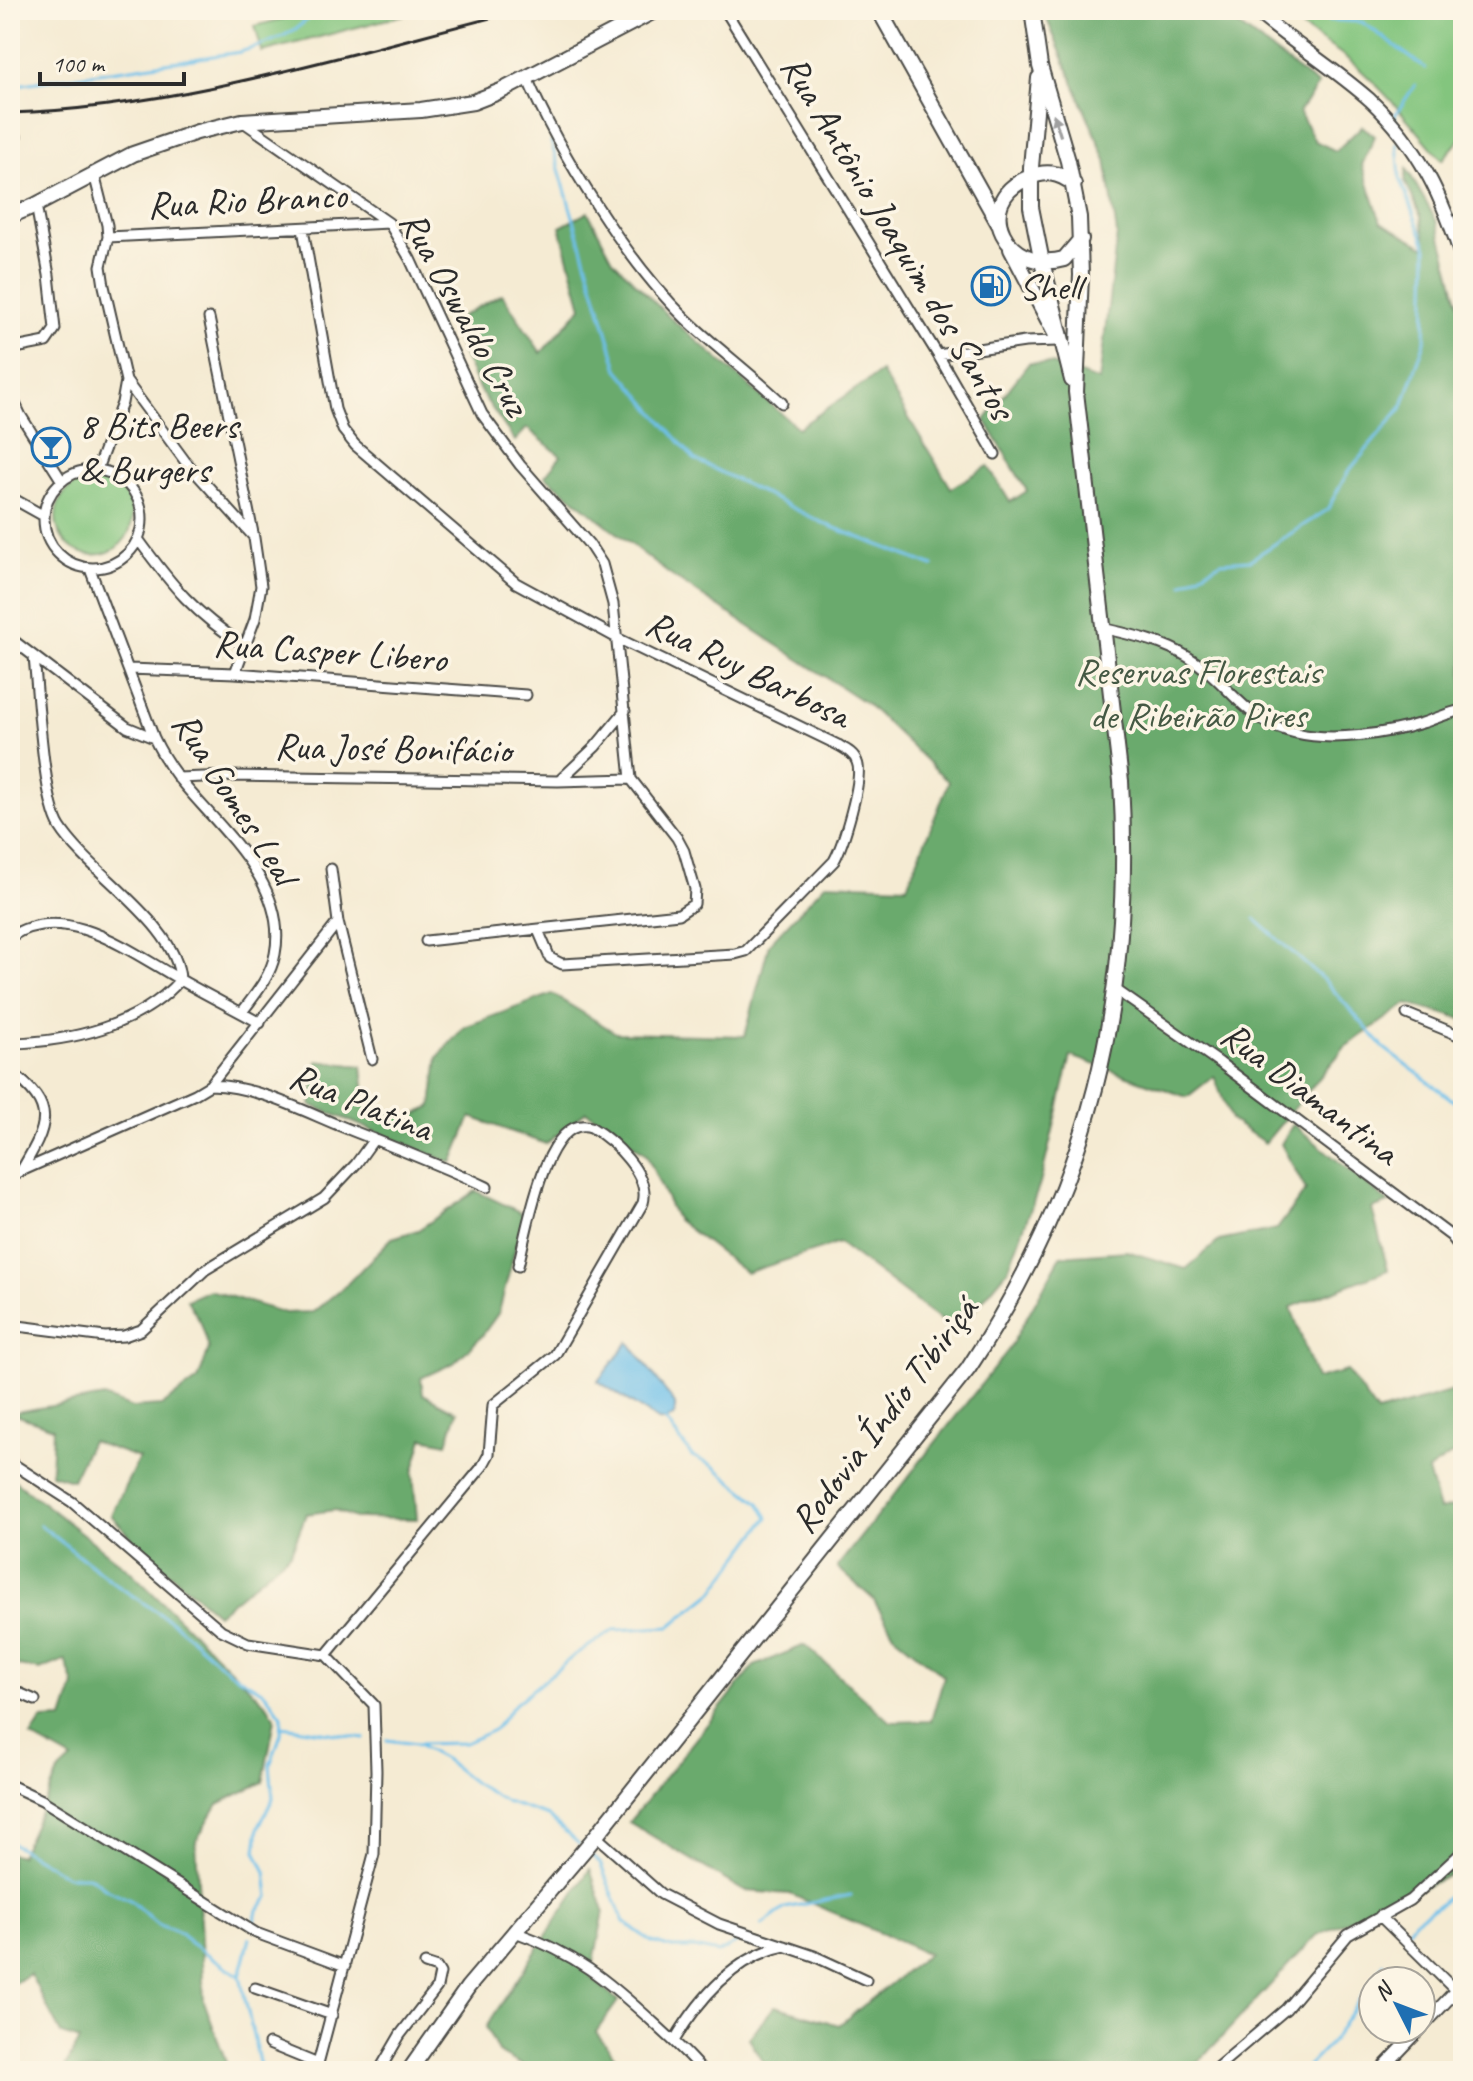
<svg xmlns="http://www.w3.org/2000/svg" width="1473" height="2081" viewBox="0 0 1473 2081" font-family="Caveat,sans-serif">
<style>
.green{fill:#83c57e;stroke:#577854;stroke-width:2}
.forest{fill:#6aaa6d;stroke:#4a6a4c;stroke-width:2}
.water{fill:#6fc1eb;stroke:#4d768b;stroke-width:2}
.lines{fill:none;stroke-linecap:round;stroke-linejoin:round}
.stream{stroke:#6fc1eb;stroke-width:3}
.minor-casing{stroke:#494844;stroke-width:13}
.tertiary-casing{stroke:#494844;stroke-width:15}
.secondary-casing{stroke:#494844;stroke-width:16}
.trunk-casing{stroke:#494844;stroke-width:18}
.minor{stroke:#fff;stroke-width:9}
.tertiary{stroke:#fff;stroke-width:11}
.secondary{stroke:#fff;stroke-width:12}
.trunk{stroke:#fff;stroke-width:14}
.rail{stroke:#2b2b2b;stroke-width:3}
.oneway{fill:#a0a0a0}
.labels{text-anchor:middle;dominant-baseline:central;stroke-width:7;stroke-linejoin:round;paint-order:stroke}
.street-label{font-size:38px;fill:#2b2b2b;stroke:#fcf5e5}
.poi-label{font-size:38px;fill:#2b2b2b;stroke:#fcf5e5;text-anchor:start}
.park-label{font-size:38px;fill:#455944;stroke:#fcf5e5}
</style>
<rect width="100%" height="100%" fill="#fcf5e5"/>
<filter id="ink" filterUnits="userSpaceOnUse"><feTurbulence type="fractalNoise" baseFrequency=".0125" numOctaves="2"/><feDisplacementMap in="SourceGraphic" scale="16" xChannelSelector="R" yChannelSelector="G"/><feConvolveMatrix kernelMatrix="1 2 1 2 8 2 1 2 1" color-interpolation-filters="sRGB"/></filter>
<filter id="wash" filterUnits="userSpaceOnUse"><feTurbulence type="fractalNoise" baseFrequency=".006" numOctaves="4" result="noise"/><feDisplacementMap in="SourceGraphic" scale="32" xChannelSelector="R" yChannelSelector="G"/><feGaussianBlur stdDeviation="1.8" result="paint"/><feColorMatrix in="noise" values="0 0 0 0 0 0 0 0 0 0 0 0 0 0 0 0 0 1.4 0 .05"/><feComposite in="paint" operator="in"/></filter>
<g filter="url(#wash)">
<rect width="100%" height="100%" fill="#f5ebd3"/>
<path class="green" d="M300 10H423L262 52 255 26 301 14Z
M1280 10H1463V136L1442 160C1410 123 1380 83 1340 53 1319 39 1299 26 1280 10Z
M56 517a38 38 0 1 1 76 0a38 38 0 1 1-76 0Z"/>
<path class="forest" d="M1043 10H1218L1318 85 1299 112 1315 141 1336 151 1362 126 1375 136 1362 165 1381 222 1426 247 1421 216 1405 181 1407 169 1437 222 1463 319V1019L1407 1004 1345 1047 1265 1143 1231 1120 1214 1076 1187 1097 1071 1056 1040 1184 1008 1270 956 1332 839 1243 746 1273 676 1219 646 1154 586 1111 546 1144 471 1117 452 1163 311 1105 317 1061 362 1066 365 1094 382 1109 411 1117 432 1106 438 1057 464 1027 552 994 616 1033 745 1036 769 944 826 883 907 886 949 782 867 704 669 574 545 476 561 456 527 428 515 441 480 391 449 323 502 294 541 353 582 307 560 227 588 212 613 260 668 316 798 428 881 372 951 488 988 466 1010 502 1027 491 985 420 1029 363 1052 364 1099 381 1117 234 1106 160Z
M1293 1124 1389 1203 1372 1209 1388 1270 1291 1307 1316 1379 1347 1371 1377 1413 1463 1388V1447L1428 1471 1439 1510 1463 1505V1869L1317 1935 1190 2071H768L749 2038 775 2006 839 2025 928 1954 790 1894 744 1891 629 1822 754 1666 805 1645 890 1722 931 1721 944 1676 896 1637 873 1599 837 1567 1009 1349 1061 1256 1127 1251 1186 1269 1219 1241 1277 1229 1306 1190 1281 1144Z
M476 1191 524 1214 499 1312 481 1337 454 1363 421 1378 423 1394 457 1412 447 1443 423 1438 413 1473 417 1519 355 1518 335 1510 306 1514 291 1553 217 1614 143 1550 111 1515 139 1458 91 1441 72 1480 51 1474 53 1428 10 1413 104 1397 132 1408 161 1406 198 1380 209 1349 201 1323 187 1300 209 1290 285 1313 313 1312 346 1285 392 1238 418 1230Z
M10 1477 130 1571 268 1706 275 1719 263 1782 218 1804 196 1841 204 2001 229 2071H63L80 2040 61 2034 30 1974 10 1985V1853L20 1856 58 1773 72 1760 31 1737 42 1720 63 1719 74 1685 65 1660 40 1670 13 1665 10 1661Z
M590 1869 604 1911 591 1977 618 2001 596 2032 626 2071H533L498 2052 486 2027Z"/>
<path class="water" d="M629 1342 675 1404V1415L666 1421 658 1420 598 1381Z"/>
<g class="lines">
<path class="stream" d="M1312 10 1328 20 1362 22 1425 68
M10 86 240 52C264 45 301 33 314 10
M1395 120V115L1415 85
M551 142 618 369 694 459 827 525 933 566
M1183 584 1221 562 1250 560 1327 510 1348 472 1403 406 1425 341 1427 248 1400 178 1397 144
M1255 919 1327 983 1384 1048 1463 1108
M40 1525 118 1586 175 1624 227 1670 265 1693 282 1716 281 1734 270 1765 273 1798 259 1827 256 1851 266 1872 269 1897 257 1911 254 1922
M282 1726 364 1738
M387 1740 416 1744 444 1759 474 1783 506 1802 548 1816 579 1844
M416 1744 465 1743 494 1730 515 1704 575 1655 614 1630 669 1627 713 1592 768 1517 759 1503 713 1466 692 1456 666 1421
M10 1842 67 1876H89L105 1888 130 1900 157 1924 181 1933 189 1942 240 1976
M591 1855 600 1863 624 1922 652 1942 672 1948H694L718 1953 747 1937
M762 1925 785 1908 851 1895
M1407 1931 1414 1921 1442 1903 1463 1879
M250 1938 240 1976 261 2071
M1303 2071 1332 2041 1384 1963"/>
</g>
</g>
<g filter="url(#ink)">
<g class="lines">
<defs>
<path id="minor" d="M725 10 938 355 995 454
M527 78C560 154 626 260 685 318 716 348 751 373 782 403
M242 121 389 223 410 259 482 414 520 465 589 544 602 564 613 604 631 779 677 838 684 851 695 889 694 904 679 914 426 941
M94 174 107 225 108 237 101 266 104 286 126 381 122 403 97 469
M10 180 16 136
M303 229 335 409 343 430 355 445 516 583 617 638 838 745C845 749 854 753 857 762 864 778 843 845 834 861L746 951 735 954 562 964 550 958 538 930
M108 237 389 223
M209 318 254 538 261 586 255 619 235 673
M10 349 46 342 55 329 49 275 36 205
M938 355 1025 342 1058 341
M126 381 185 461 253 536
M10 393 21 416 62 481
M44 519a49 49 0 1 1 98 0a49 49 0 1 1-98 0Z
M10 497 44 516
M138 539C173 587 194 613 245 646
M90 569 154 738C161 753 170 767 180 780 219 828 289 884 275 954 271 976 255 995 242 1012
M1102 628C1132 635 1162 641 1188 657 1230 682 1242 721 1296 733 1332 742 1387 734 1422 723 1436 719 1449 712 1463 710
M10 638 127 727 154 738
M129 669 235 673 526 695
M178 778 229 776 558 781 631 779
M559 781 595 747 625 711
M331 869 338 922 372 1059
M10 937C64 900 131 952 179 979 205 994 233 1008 260 1023
M1116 990 1220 1063 1451 1236 1463 1251
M1407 1014 1463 1037
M10 1043C69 1042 140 1026 180 980 179 926 89 873 60 827 43 800 38 694 34 657
M10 1071C58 1107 48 1125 21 1171
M210 1085C255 1086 297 1108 338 1125 388 1145 438 1164 487 1187
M10 1176 195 1094 210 1085 338 922
M10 1325 105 1337 124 1336 141 1330 205 1270 324 1198 356 1164 374 1139
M10 1462 72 1502 221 1630 248 1643 326 1655 374 1705 376 1771 374 1854 316 2071
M326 1655 482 1467 489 1454 493 1405 555 1355 643 1203C651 1175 613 1140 591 1127 545 1112 526 1236 518 1266
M10 1689 35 1700
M10 1785 42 1800 256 1933 345 1966
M596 1836 661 1894 719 1924 814 1956 866 1980
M1380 1916 1463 1998
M515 1932C576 1954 606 1979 654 2023 670 2038 688 2053 702 2071
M255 1988 332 2015
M674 2041C699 1999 735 1956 785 1946
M269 2044 318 2064
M10 2066 18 2071
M379 2071 400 2035 437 1987 440 1973 437 1968 425 1964
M1213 2071 1286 2009 1348 1935 1410 1900 1463 1851"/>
<path id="tertiary" d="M1421 2028 1463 1983
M1380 2071 1420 2029"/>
<path id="secondary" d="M1254 10C1291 42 1334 68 1370 100 1420 147 1443 198 1463 262"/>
<path id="trunk" d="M879 10 1000 226
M1039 78 1031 167V207L1042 262 1072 380
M1074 184C1058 172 1046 170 1028 178 969 203 1008 275 1064 259L1081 239
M10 216 36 205 133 154 197 132 242 121 421 110 473 102 501 91 656 10
M1011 249 1057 337
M409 2071 468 1987 596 1836 968 1369C1090 1184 1134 1001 1121 781L1076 392 1081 275 1079 217 1068 161 1040 66 1032 10"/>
</defs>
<use href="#minor" class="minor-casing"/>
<use href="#tertiary" class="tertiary-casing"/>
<use href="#secondary" class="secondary-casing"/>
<use href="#trunk" class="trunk-casing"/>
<use href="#minor" class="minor"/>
<use href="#tertiary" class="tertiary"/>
<use href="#secondary" class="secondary"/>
<use href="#trunk" class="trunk"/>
<path class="rail" d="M10 113C181 108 357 51 522 10"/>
</g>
<defs><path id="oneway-solid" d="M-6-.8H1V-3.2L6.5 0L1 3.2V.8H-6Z" transform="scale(2)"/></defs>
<use class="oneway" href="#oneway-solid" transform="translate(1057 125) rotate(-108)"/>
</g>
<defs>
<symbol id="fuel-ring" viewBox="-11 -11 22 22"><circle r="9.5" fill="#fcf5e5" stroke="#1f6fb2" stroke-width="1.5"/><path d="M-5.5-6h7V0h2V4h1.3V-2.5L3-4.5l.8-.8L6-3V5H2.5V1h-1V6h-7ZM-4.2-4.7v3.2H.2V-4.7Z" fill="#1f6fb2"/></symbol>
<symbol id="bar-ring" viewBox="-11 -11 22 22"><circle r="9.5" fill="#fcf5e5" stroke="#1f6fb2" stroke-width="1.5"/><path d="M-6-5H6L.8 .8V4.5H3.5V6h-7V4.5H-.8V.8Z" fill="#1f6fb2"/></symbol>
</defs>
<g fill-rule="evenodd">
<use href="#fuel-ring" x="969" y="264" width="44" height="44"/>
<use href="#bar-ring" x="29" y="425" width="44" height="44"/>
</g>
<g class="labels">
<g class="street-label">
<text transform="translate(247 200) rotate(-3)">Rua Rio Branco</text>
<text transform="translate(898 237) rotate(59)">Rua Antônio Joaquim dos Santos</text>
<text transform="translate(465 313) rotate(61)">Rua Oswaldo Cruz</text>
<text transform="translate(330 651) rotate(4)">Rua Casper Libero</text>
<text transform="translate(748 669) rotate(26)">Rua Ruy Barbosa</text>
<text transform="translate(393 748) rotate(1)">Rua José Bonifácio</text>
<text transform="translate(235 798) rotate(57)">Rua Gomes Leal</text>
<text transform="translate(1310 1093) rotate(37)">Rua Diamantina</text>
<text transform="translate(361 1102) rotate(22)">Rua Platina</text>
<text transform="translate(884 1415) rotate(-53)">Rodovia Índio Tibiriçá</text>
</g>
<g class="poi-label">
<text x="1019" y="286">Shell</text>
<text x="79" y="425">8 Bits Beers<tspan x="79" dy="44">&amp; Burgers</tspan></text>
</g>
<g class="park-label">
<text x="1198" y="671">Reservas Florestais<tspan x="1198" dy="44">de Ribeirão Pires</tspan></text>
</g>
</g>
<rect width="1473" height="2081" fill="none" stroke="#fcf5e5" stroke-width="40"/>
<g transform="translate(1397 2005) rotate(312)"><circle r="38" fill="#fcf5e5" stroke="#a8a49b" stroke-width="2"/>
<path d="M0-6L14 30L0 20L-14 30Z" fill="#1f6fb2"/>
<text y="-12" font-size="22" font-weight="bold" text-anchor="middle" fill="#2b2b2b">N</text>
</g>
<path d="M40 72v12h144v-12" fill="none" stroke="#2b2b2b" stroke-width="4"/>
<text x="52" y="72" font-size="24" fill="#2b2b2b" stroke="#fcf5e5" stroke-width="6" paint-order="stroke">100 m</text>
</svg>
